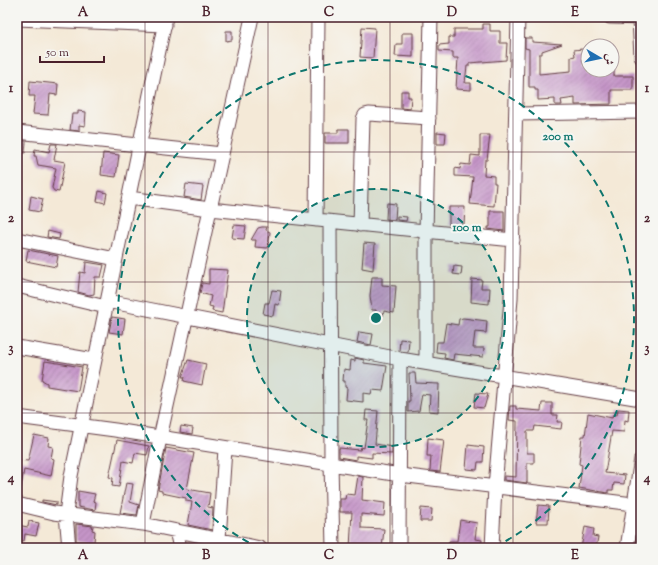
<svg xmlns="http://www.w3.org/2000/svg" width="658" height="565" viewBox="0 0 658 565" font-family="'Sorts Mill Goudy',Amiri,serif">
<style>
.building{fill:url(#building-hatch)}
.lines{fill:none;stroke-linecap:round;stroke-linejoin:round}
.minor-casing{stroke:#643d45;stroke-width:15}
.minor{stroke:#fff;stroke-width:13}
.grid{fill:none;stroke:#4a1f2b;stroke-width:1;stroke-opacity:0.55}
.ring{fill:none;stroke:#0f766e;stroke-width:2;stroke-dasharray:7 5}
.centre{fill:#0f766e;stroke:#f6f6f2;stroke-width:2}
.ring-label{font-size:12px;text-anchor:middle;font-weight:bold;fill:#0f766e;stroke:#f6f6f2;stroke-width:4;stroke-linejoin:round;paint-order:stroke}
.neatline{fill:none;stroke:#4a1f2b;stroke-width:1.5}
.grid-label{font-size:13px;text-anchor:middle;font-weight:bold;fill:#4a1f2b}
</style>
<defs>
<pattern id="building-hatch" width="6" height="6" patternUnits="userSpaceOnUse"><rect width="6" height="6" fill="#c594c8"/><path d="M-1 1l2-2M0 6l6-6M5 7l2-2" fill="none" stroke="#a278a3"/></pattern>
</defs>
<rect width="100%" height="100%" fill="#f6f6f2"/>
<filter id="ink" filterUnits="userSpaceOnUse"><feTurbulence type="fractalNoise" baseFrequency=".025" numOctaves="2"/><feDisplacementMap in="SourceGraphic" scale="8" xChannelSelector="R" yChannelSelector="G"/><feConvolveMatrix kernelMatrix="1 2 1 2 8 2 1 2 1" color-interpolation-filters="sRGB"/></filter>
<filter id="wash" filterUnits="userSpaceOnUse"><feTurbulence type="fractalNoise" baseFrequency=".012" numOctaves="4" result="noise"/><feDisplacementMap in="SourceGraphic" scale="16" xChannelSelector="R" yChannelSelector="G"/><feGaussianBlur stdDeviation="0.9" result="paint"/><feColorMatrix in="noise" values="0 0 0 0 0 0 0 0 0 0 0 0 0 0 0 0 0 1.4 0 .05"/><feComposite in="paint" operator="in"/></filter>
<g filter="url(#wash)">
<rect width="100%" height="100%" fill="#f4e9d7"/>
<g id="blocks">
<path class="building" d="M483 24H490V31H500V43H507L506 60 469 63V66H467L465 83H471V90L456 89 458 58H453V52L439 51V45L449 44V37H454V29H483Z
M362 27 375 28 373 58 360 57Z
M226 31H232V40L226 41Z
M402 33H413V57L395 56 396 44H402Z
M525 38H532V42L562 44 542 51V54H539V74L571 71V57L575 56 574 50 582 49 583 63H588V70H614V76H633V90H611V104L575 105V98L561 100 562 105H555V99L538 100V90H535V87H529V49L525 48Z
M30 81 58 84 57 95 50 94 48 115 33 114 35 96H29Z
M401 91H408V97H411L410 109 401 108Z
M78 111 86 112 85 126 79 125V131L70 130 72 114H78Z
M338 129H349V143H325V133H338Z
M437 132 446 133 445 144H437Z
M480 135H490L487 160H485L484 175 494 176V183H496L494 206 470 204 473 177 455 176V168L460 169 461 164 470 165 471 155 480 156Z
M17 140 26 141 25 153 17 151Z
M51 144H57L54 160 65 162 59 192 54 191 52 188 56 168 38 165 36 156H34L35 149 49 152Z
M103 153 119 155 116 177 101 175Z
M186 184 203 186 201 200 184 197Z
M99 191 107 193 105 203 97 201Z
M31 196 43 199 40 212 29 210Z
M387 203 396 204 395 220 386 219Z
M449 207H465L464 224H460L459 226 449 225Z
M490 211H504V231L488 229V227H490Z
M397 216 407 217 406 221 397 220Z
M234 225 246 226 244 239 232 238Z
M262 227H267L266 230 270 232 268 248 255 247 256 240H251L258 228Z
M48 231 60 234 59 239 47 237Z
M364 243 375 244 373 270 362 268Z
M28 250 58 256 56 267 26 261Z
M86 262 104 265 101 277H95L94 294 89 295 78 292 80 272 85 273Z
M454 266 462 267 461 275 453 274Z
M209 269 228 270 222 313 212 311 213 307 209 306 211 296 200 293 202 283 209 284Z
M372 277H382V285L396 286 394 313 384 311 383 316H376V310H372L370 296Z
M472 279 482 280 481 288H490L489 304 471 302Z
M272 290 281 291 279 305 275 304 273 316 263 314 265 303H269Z
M112 317 125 319 123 334 109 332Z
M463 318 487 321 486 333 475 332 473 348H484L483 357 454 354 453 360 444 358 445 353 436 352 437 342H443L446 323 458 325 459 319Z
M359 332 373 334 371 345 357 342Z
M400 339 409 340 408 352 399 351Z
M355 358 364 360V363L387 366 383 391 372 390 371 394 363 393V402L346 400 347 388 345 387V381H343L344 369 350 370 351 360 355 361Z
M188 360 206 364 202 385 184 381 185 377H182Z
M45 361 82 367 78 391 47 386V383L42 380Z
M409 373H415L416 383 439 384 438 412 429 411 430 395 422 394 419 411 408 412V401H410Z
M476 393 488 394 484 408 474 407Z
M542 403H552V415H558L557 422H562L561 429 535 426 534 431H527V453H534V463H527V483L504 480V476L516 477 517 421 509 420 510 406H516V409L541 411Z
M618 409 629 410 628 421 625 420 624 432 612 431 605 473 625 475 624 484 614 483 613 490H608V493L579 488 582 465 579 464 582 436H585L588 413 612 418 613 414 617 415Z
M366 410 378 411 375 444 392 447V454L372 453V458L356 456V460L339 457V448L360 450 361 447 364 448 368 420H365Z
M181 426 193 428 192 434 180 432Z
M34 435 49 438 48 446 53 447 51 458 54 459 51 476 24 470 20 491H17V460L28 461Z
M428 438 444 440 440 472 430 471 431 456H427Z
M117 440 149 446 147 455 135 453 133 463 123 461 119 487 112 486 113 478 109 477Z
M468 445 484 447 483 462H478L477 470 466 469Z
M166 448 194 453 187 489 210 493 208 507 213 508 212 530 188 525 192 502 186 501V498L162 493V491L158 490Z
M358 476 363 477 362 500 385 503 384 516 361 514V528L384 529 382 548H350L352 512H340V499H345L346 494 355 495Z
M126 483 133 484 130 502 139 505 137 515 120 513Z
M78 491 95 494 93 501 96 502 95 510 78 507Z
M42 500 57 502V505L42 502Z
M538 505 549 506 548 523H536Z
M421 508 432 509 431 521H420Z
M460 520 477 523 475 539 482 540 481 548H448L449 541H457Z
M29 521 39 523 36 536 25 534 24 541 17 540V525L28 527Z
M76 524 93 526 92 530 95 531 94 542 76 541Z
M585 527 594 529 593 536 598 537 596 548H581Z"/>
</g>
</g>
<g filter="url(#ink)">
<use href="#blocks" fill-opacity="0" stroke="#643d45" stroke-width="1"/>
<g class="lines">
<defs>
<path id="minor" d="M610 17 641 18
M639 18 641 57
M17 19 165 25
M517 114 641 112
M17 132 222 154
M129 198 210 209 513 240
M316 220 318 17
M330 222 331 463 333 548
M360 225 363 119 365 115 369 114 429 118
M17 239 116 259
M17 286 106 307
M107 301 400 359 641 399
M17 347 94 360
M426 363V232L431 17
M17 417 115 430 400 475 641 505
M17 504 54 513 143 524 260 548
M143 524 160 438 252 17
M176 531 180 548
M219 539 225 449
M69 548 66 514 71 476 166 17
M399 548 400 359
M492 548 495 487 511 299 518 17
M627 548 641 459"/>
</defs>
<use href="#minor" class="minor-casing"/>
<use href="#minor" class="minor"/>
</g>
</g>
<path class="grid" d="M145 17V548M268 17V548M390 17V548M513 17V548M17 152H641M17 282H641M17 413H641"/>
<circle cx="376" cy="318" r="129" fill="#0f766e" fill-opacity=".12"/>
<g class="ring">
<circle cx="376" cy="318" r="129"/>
<path d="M259 548A258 258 0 1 1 493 548"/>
</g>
<circle cx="376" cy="318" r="6" class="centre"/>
<g class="ring-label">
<text x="558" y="140">200 m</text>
<text x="467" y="231">100 m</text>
</g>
<rect width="658" height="565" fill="none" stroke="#f6f6f2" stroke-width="44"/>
<g transform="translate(600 58) rotate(99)"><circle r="19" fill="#f6f6f2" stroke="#b1a0a2"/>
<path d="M0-3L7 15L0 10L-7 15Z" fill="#1f6fb2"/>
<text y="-6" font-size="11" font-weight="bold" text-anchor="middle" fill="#4a1f2b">ش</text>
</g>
<path d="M40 56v6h64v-6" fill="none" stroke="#4a1f2b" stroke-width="2"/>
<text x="46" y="56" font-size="12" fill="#4a1f2b" stroke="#f6f6f2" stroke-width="3" paint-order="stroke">50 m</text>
<rect x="22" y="22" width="614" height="521" class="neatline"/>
<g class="grid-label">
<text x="83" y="16">A</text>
<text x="206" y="16">B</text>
<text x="329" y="16">C</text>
<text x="452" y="16">D</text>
<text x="575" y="16">E</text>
<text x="11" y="92">1</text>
<text x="647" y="92">1</text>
<text x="11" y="222">2</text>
<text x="647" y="222">2</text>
<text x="11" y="352">3</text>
<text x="647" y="352">3</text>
<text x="11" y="482">4</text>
<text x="647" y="482">4</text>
<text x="83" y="559">A</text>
<text x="206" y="559">B</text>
<text x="329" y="559">C</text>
<text x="452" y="559">D</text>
<text x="575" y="559">E</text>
</g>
</svg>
